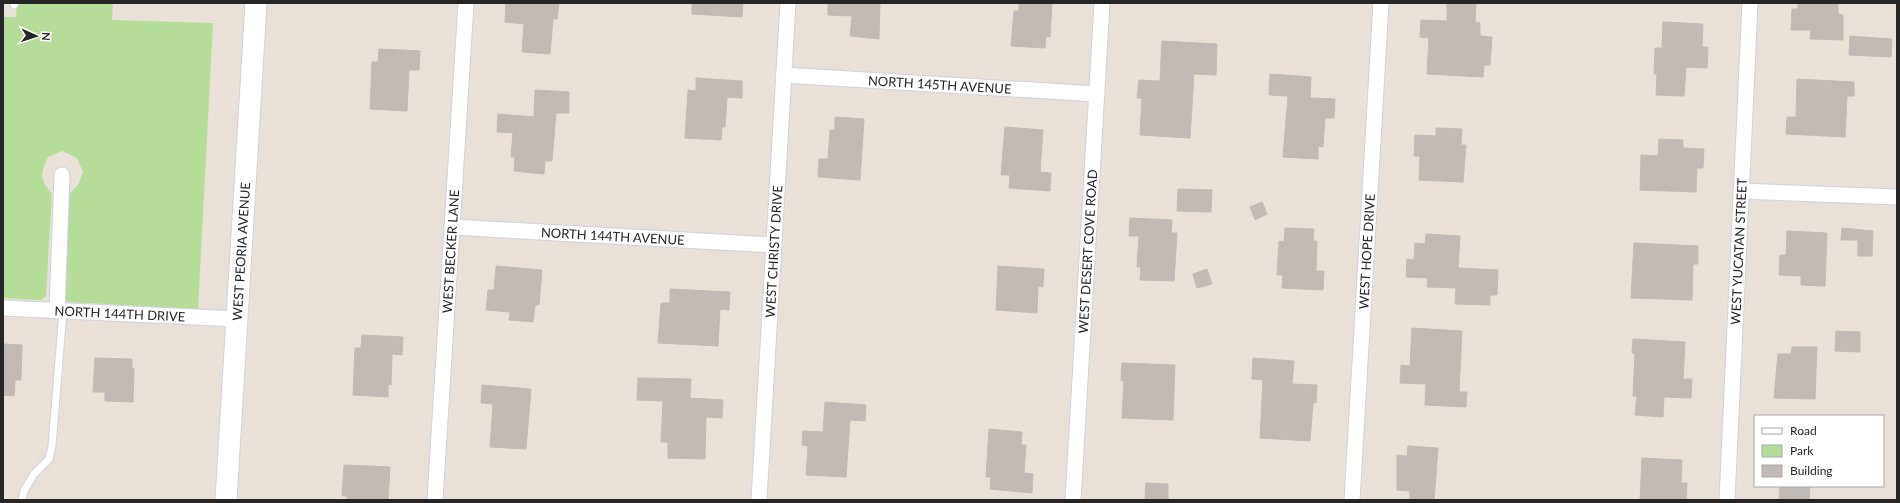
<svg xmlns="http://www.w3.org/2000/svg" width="1900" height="503" viewBox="0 0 1900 503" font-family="Lato,sans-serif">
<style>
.green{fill:#b6dd97}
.building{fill:#c1bab5;stroke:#c3bcb2}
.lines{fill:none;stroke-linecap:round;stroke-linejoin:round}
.lane-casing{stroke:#ced3df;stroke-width:9}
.street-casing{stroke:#ced3df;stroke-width:17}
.secondary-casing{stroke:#ced3df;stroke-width:23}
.lane{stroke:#fff;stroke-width:7}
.street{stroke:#fff;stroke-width:15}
.secondary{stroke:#fff;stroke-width:21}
.labels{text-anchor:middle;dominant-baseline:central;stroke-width:3;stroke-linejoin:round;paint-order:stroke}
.street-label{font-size:13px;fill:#262626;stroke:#fff}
</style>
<rect width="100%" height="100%" fill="#e9e0d8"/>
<path class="green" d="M17 3H113L112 20 213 23 198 309 67 302 64 296 69 194 78 185 83 172 77 158 62 151 48 157C40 174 39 179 52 194L46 296 41 300 3 298V17H16Z"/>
<path class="building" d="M506 3H559L557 19H553L550 54 522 52 524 24 505 22Z
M692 3H743L742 17 692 14Z
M828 3H880L879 39 850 36 852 16 828 15Z
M1019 3H1052L1050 37 1046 36 1045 48 1011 46 1014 11H1019Z
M1447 3H1476L1475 22 1480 23V36L1492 37 1490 65H1484L1483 77 1427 74 1429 38 1420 37 1421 20 1447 21Z
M1798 3H1838V14L1843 15V40L1810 39 1811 30H1791L1792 9H1798Z
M1663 22 1703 24 1702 47H1708L1707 68 1686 67 1684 96 1656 95 1657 74H1654L1655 48H1662Z
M1850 36 1892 39 1891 57 1849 55Z
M1162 41 1217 44 1216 75 1194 74 1190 138 1140 135 1142 98H1137L1139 80 1160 81Z
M379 49 420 51 419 70H409L407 111 370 109 372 62H378Z
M1270 74 1311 77 1310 98 1335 99 1334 118H1325L1323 147 1318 146V159L1283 157 1288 96 1269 95Z
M696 78 742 81V98L727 97 725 127H722L721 140 685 138 688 90 696 91Z
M1797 79 1854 82V96H1847L1845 137 1786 134 1787 117H1796Z
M535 90 569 92V113H556L552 161H545L544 174 514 171 515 157H511L513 133 497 132 498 114 534 117Z
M835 117 864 119 860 180 818 177 819 159H828L830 130H835Z
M1005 127 1043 130 1040 172 1051 173 1050 191 1009 188 1010 175H1001Z
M1436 128 1462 129 1461 145H1466L1463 182 1419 180 1420 156H1414L1415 135 1436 136Z
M1659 139 1683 140V148L1704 149 1703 168H1697L1696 192 1640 190 1641 155 1658 156Z
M1178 189 1212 190 1211 212 1177 211Z
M1262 202 1267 214 1255 220 1250 207Z
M1130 218 1172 220 1171 233H1177L1174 281 1140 280 1141 267H1137L1139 236H1129Z
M1285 228 1314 229 1313 241H1317L1316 271H1324L1323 290 1282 288 1283 275H1277L1279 241 1284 242Z
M1842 228 1873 231 1872 256H1858V240H1841Z
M1787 231 1827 233 1825 286 1801 285V276L1779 275 1780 255H1786Z
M1426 234 1460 236 1458 268 1498 270 1497 295H1490V305L1455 304 1456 288 1427 287 1428 278 1406 277 1407 259 1414 260 1415 243 1425 244Z
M1634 243 1698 246V264H1693L1692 300 1631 298Z
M496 266 542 270 539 305H535L533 322 509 320 510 312 486 310 488 290H494Z
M998 266 1044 269 1043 287 1038 286 1037 313 996 310Z
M1207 269 1212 284 1197 288 1193 274Z
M670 289 730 292 729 310 720 309 718 346 658 343 661 303H670Z
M1412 328 1462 331 1459 392H1467L1466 407 1425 405 1426 384 1400 383 1401 365 1410 366Z
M1836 331 1860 332V352L1835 351Z
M362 335 403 337 402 355 392 354 391 385 388 384V397L353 395 355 348H361Z
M1633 339 1685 342 1683 379H1692L1691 398 1664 397 1663 417 1635 415 1637 396H1633L1635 354 1632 353Z
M3 344 22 345 21 380H15L14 396 3 395Z
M1792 347H1817L1815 399 1774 398 1778 354H1791Z
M95 358 132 359V368H134L133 402 105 401V392H93Z
M1253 358 1294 361 1292 384 1317 385 1316 403H1313L1310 441 1260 438 1263 380 1252 379Z
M1122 363 1175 365 1173 420 1122 418 1124 381H1121Z
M638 378 691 379 690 398 723 400 722 418 706 417 705 459 668 458V442H661L663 401 637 400Z
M482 385 531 389 526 449 490 447 493 404 481 403Z
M825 402 866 405 865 421 850 420 846 477 806 475 808 446 802 445 803 431 823 432Z
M989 429 1022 432 1021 445H1026L1024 473 1033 474 1032 493 990 489 991 477H986Z
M1408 446 1438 448 1434 500 1410 499V491L1397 490V455L1407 456Z
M1642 458 1682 460 1681 483H1687L1686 500H1640Z
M344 465 390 467 388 500H347V496H342Z
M1146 483 1168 484V500H1145Z
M1780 486H1810L1809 500H1779Z"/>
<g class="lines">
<defs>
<path id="lane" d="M14 5 15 3
M22 500 24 491 34 474 49 459 52 446 63 311"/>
<g id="street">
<path id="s1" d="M783 75 1097 94"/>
<path d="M1741 191 1897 197"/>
<path id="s2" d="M452 227 774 245"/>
<path id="s3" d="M3 308 237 319"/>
<path d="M57 311 62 175"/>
<path id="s4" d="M435 500 466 3"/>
<path id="s5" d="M759 500 788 3"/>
<path id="s6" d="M1073 500 1102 3"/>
<path id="s7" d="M1352 500 1381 3"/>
<path id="s8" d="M1727 500 1750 3"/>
</g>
<g id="secondary">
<path id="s9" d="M226 500 256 3"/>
</g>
</defs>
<use href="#lane" class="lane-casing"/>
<use href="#street" class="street-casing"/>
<use href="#secondary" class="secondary-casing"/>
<use href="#lane" class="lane"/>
<use href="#street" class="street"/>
<use href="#secondary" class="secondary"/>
</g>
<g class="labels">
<g class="street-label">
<text stroke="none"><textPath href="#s1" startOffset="157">NORTH 145TH AVENUE</textPath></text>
<text stroke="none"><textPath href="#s2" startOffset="161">NORTH 144TH AVENUE</textPath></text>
<text stroke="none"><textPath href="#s9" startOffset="249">WEST PEORIA AVENUE</textPath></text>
<text stroke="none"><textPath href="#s8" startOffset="249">WEST YUCATAN STREET</textPath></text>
<text stroke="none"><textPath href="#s4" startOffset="249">WEST BECKER LANE</textPath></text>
<text stroke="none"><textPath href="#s5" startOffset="249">WEST CHRISTY DRIVE</textPath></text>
<text stroke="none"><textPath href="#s6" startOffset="249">WEST DESERT COVE ROAD</textPath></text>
<text stroke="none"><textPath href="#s7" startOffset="249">WEST HOPE DRIVE</textPath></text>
<text stroke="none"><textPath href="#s3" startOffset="117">NORTH 144TH DRIVE</textPath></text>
</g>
</g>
<rect width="1900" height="503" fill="none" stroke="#262626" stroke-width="8"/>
<rect x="1754" y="415" width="130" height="72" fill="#ffffff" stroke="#a8a8a8"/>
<rect x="1762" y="428" width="20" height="6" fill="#ffffff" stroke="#a8a8a8"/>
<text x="1790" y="435" font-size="12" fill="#262626">Road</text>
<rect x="1762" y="445" width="20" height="12" fill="#b6dd97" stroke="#a8a8a8"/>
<text x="1790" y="455" font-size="12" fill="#262626">Park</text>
<rect x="1762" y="465" width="20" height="12" fill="#c1bab5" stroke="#a8a8a8"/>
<text x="1790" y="475" font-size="12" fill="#262626">Building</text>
<g transform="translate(36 36) rotate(93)" stroke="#ffffff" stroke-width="3" paint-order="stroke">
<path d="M0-3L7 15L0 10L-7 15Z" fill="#262626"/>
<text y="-6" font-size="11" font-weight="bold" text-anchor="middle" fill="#262626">N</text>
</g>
</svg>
